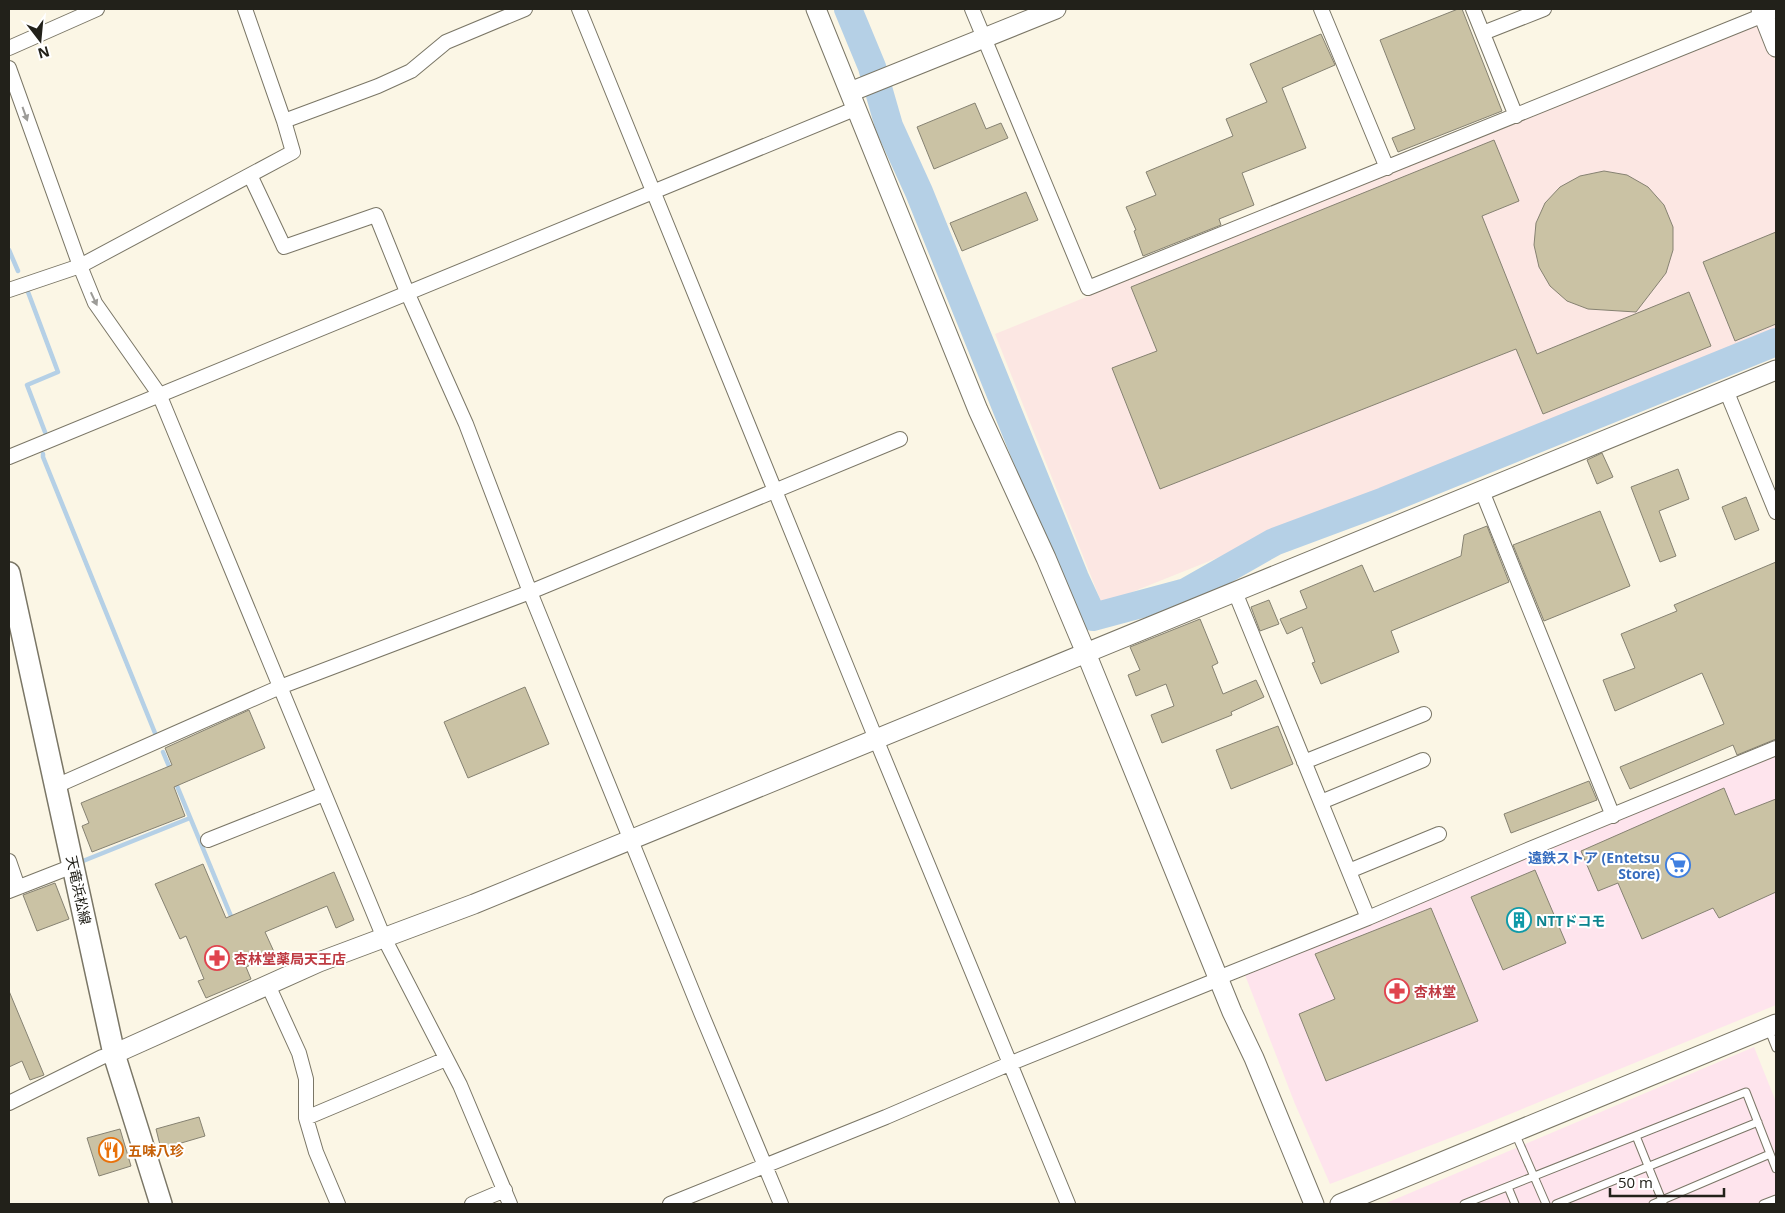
<svg xmlns="http://www.w3.org/2000/svg" width="1785" height="1213" viewBox="0 0 1785 1213" font-family="'Open Sans','Noto Sans JP',sans-serif">
<style>
.commercial{fill:#fee4ed}
.industrial{fill:#fce7e3}
.lines{fill:none;stroke-linecap:round;stroke-linejoin:round}
.stream{stroke:#b5d0e6;stroke-width:4.5}
.river{stroke:#b5d0e6;stroke-width:28}
.building{fill:#cac2a4;stroke:#868272}
.lane-casing{stroke:#7a7666;stroke-width:9}
.street-casing{stroke:#7a7666;stroke-width:16}
.secondary-casing{stroke:#7a7666;stroke-width:21}
.primary-casing{stroke:#7a7666;stroke-width:24}
.lane{stroke:#fff;stroke-width:7}
.street{stroke:#fff;stroke-width:14}
.secondary{stroke:#fff;stroke-width:19}
.primary{stroke:#fff;stroke-width:21}
.oneway{fill:#9c9b98}
.labels{text-anchor:middle;dominant-baseline:central;stroke-width:4;stroke-linejoin:round;paint-order:stroke}
.shop-label{font-size:14px;font-weight:bold;fill:#366cbe;stroke:#fff;text-anchor:end}
.street-label{font-size:14px;fill:#22211a;stroke:#fff}
.culture-label{font-size:14px;font-weight:bold;fill:#0d838f;stroke:#fff;text-anchor:start}
.health-label{font-size:14px;font-weight:bold;fill:#be3a42;stroke:#fff;text-anchor:start}
.food-label{font-size:14px;font-weight:bold;fill:#c56008;stroke:#fff;text-anchor:start}
</style>
<rect width="100%" height="100%" fill="#fbf6e5"/>
<path class="commercial" d="M1776 755V1005L1476 1128 1330 1184 1295 1104 1245 975Z
M1754 1047 1776 1102V1204H1384Z"/>
<path class="industrial" d="M1761 23 1776 63V334L1102 604 995 334Z"/>
<g class="lines">
<path class="stream" d="M9 250 18 271
M28 292 58 372 27 385 45 432
M43 454V457L155 733
M163 752 171 771
M175 781 233 921
M83 861 190 818"/>
<path class="river" d="M848 9 872 67 889 126 919 192 1075 578 1093 617 1186 592 1274 542 1384 501 1776 342"/>
</g>
<path class="building" d="M1458 9H1462L1502 111 1398 152 1392 138 1415 129 1380 40Z
M1321 34 1335 65 1282 88 1306 148 1242 173 1254 205 1219 219 1221 225 1143 256 1134 231 1136 230 1126 207 1156 195 1146 172 1233 136 1226 119 1267 102 1250 64Z
M975 103 986 129 1001 123 1008 138 934 169 917 127Z
M1494 140 1519 201 1482 216 1537 354 1689 292 1711 346 1543 414 1516 349 1160 489 1112 368 1157 351 1131 287Z
M1604 171 1627 175 1648 187 1664 205 1673 227V250L1666 273 1636 312 1588 309 1567 301 1550 286 1539 267 1534 245 1536 223 1545 203 1560 187 1580 176Z
M1026 192 1038 220 962 251 950 223Z
M1776 232V324L1735 341 1703 262Z
M1602 453 1613 477 1597 484 1587 460Z
M1678 469 1689 499 1659 511 1676 556 1660 562 1631 487Z
M1746 497 1759 530 1735 540 1722 507Z
M1600 511 1630 586 1544 621 1513 545Z
M1487 526 1509 582 1391 631 1399 652 1321 684 1312 663 1315 662 1302 627 1287 634 1280 619 1307 608 1300 591 1362 565 1374 592 1461 556 1464 535Z
M1776 562V739L1737 755 1733 745 1630 789 1620 767 1724 724 1702 673 1615 711 1603 680 1635 668 1621 634 1677 611 1674 605Z
M1269 600 1279 624 1260 631 1251 607Z
M1200 619 1218 663 1212 666 1223 694 1256 680 1264 697 1231 712 1232 715 1162 743 1151 715 1174 706 1166 684 1136 696 1128 675 1140 670 1130 647Z
M525 687 549 744 468 778 444 722Z
M249 710 265 748 174 787 185 816 92 852 82 826 89 823 81 803 172 765 165 748Z
M1278 726 1293 764 1231 789 1216 750Z
M1589 781 1597 800 1511 833 1504 814Z
M1724 788 1735 815 1776 799V892L1719 918 1713 908 1642 939 1618 883 1598 891 1581 851Z
M203 864 226 918 334 872 354 920 336 928 327 906 265 932 275 954 246 967 251 979 206 998 198 981 204 979 186 936 180 939 155 884Z
M1535 870 1566 943 1503 970 1471 897Z
M55 883 69 919 37 931 23 895Z
M1431 908 1478 1021 1326 1081 1299 1014 1335 999 1315 954Z
M9 991 44 1075 30 1080 22 1061 9 1067Z
M199 1117 205 1136 161 1149 156 1129Z
M120 1129 131 1166 99 1176 87 1138Z"/>
<g class="lines">
<defs>
<path id="lane" d="M1768 1028 1776 1048
M1515 1133 1546 1204
M1636 1136 1663 1203
M1508 1187 1515 1204
M1464 1204 1746 1092 1776 1169
M1556 1204 1758 1122
M1653 1204 1770 1154
M1763 1204 1776 1199"/>
<path id="street" d="M579 9 876 739 1068 1204
M972 9 1088 288 1776 10
M1321 9 1387 168
M1473 9 1516 116
M1483 33 1544 9
M9 48 97 9
M9 68 80 266 95 303 159 394 384 938 460 1085 510 1204
M284 121 378 86 411 71 446 42 525 9
M250 175 284 247 376 215 407 292 466 424 530 592 702 1015 781 1204
M9 290 80 266 293 152 284 121 245 9
M1726 390 1776 512
M9 457 857 108
M1482 491 1613 816
M1235 592 1368 918
M1304 762 1424 714
M56 786 280 687 530 592 900 439
M1321 802 1423 760
M208 840 324 794
M9 861 18 887
M1349 871 1439 834
M9 891 73 866
M1218 978 1368 918 1525 851 1776 748
M268 985 299 1053 306 1079V1118L316 1152 338 1204
M9 1103 102 1057 114 1054
M306 1118 446 1059
M472 1204 505 1190
M670 1204 886 1117 1009 1064 1219 979"/>
<path id="secondary" d="M816 9 978 410 1046 558 1086 653 1232 1012 1254 1058 1314 1204
M1761 9 1776 47
M850 92 1056 9
M114 1054 319 962 474 904 1776 370
M1340 1204 1776 1024"/>
<path id="primary" d="M9 573 114 1054 161 1204"/>
</defs>
<use href="#lane" class="lane-casing"/>
<use href="#street" class="street-casing"/>
<use href="#secondary" class="secondary-casing"/>
<use href="#primary" class="primary-casing"/>
<use href="#lane" class="lane"/>
<use href="#street" class="street"/>
<use href="#secondary" class="secondary"/>
<use href="#primary" class="primary"/>
</g>
<defs><path id="oneway-solid" d="M-6-.8H1V-3.2L6.5 0L1 3.2V.8H-6Z" transform="scale(1.25)"/></defs>
<g class="oneway">
<use href="#oneway-solid" transform="translate(25 114) rotate(70)"/>
<use href="#oneway-solid" transform="translate(94 299) rotate(65)"/>
</g>
<defs>
<symbol id="supermarket-ring" viewBox="-11 -11 22 22"><circle r="9.5" fill="#fff" stroke="#3f7fe0" stroke-width="1.5"/><path d="M-6-5.5h2.5l.6 2H6L4.5 2H-2.5L-4.4-4H-6ZM-1.5 3.2a1.3 1.3 0 1 0 .1 0ZM3 3.2a1.3 1.3 0 1 0 .1 0Z" fill="#3f7fe0"/></symbol>
<symbol id="building-ring" viewBox="-11 -11 22 22"><circle r="9.5" fill="#fff" stroke="#0f9aa8" stroke-width="1.5"/><path d="M-4-6H4V6H1V3H-1V6H-4ZM-2.5-4.3h1.7v1.8h-1.7ZM.8-4.3h1.7v1.8H.8ZM-2.5-1h1.7V.8h-1.7ZM.8-1h1.7V.8H.8Z" fill="#0f9aa8"/></symbol>
<symbol id="pharmacy-ring" viewBox="-11 -11 22 22"><circle r="9.5" fill="#fff" stroke="#e0444e" stroke-width="1.5"/><path d="M-2-6h4v4h4v4h-4v4h-4v-4h-4v-4h4Z" fill="#e0444e"/></symbol>
<symbol id="restaurant-ring" viewBox="-11 -11 22 22"><circle r="9.5" fill="#fff" stroke="#e8710a" stroke-width="1.5"/><path d="M-5-6h1v4h1v-4h1v4h1v-4h1v5L-1.5 .5V6h-2V.5L-5-1ZM5-6V6H3V1.5H1.5Q1.5-4 5-6Z" fill="#e8710a"/></symbol>
</defs>
<g fill-rule="evenodd">
<use href="#supermarket-ring" x="1664" y="851" width="28" height="28"/>
<use href="#building-ring" x="1505" y="906" width="28" height="28"/>
<use href="#pharmacy-ring" x="203" y="944" width="28" height="28"/>
<use href="#pharmacy-ring" x="1383" y="977" width="28" height="28"/>
<use href="#restaurant-ring" x="97" y="1136" width="28" height="28"/>
</g>
<g class="labels">
<g class="shop-label">
<text x="1660" y="857">遠鉄ストア (Entetsu<tspan x="1660" dy="16">Store)</tspan></text>
</g>
<g class="street-label">
<text transform="translate(79 890) rotate(78)">天竜浜松線</text>
</g>
<g class="culture-label">
<text x="1536" y="920">NTTドコモ</text>
</g>
<g class="health-label">
<text x="234" y="958">杏林堂薬局天王店</text>
<text x="1414" y="991">杏林堂</text>
</g>
<g class="food-label">
<text x="128" y="1150">五味八珍</text>
</g>
</g>
<rect width="1785" height="1213" fill="none" stroke="#22211a" stroke-width="20"/>
<g transform="translate(40 40) rotate(164)" stroke="#ffffff" stroke-width="4" paint-order="stroke">
<path d="M0-4L9 19L0 12L-9 19Z" fill="#22211a"/>
<text y="-8" font-size="14" font-weight="bold" text-anchor="middle" fill="#22211a">N</text>
</g>
<path d="M1610 1188v8h114v-8" fill="none" stroke="#22211a" stroke-width="2.5"/>
<text x="1618" y="1188" font-size="15" fill="#22211a" stroke="#ffffff" stroke-width="4" paint-order="stroke">50 m</text>
</svg>
